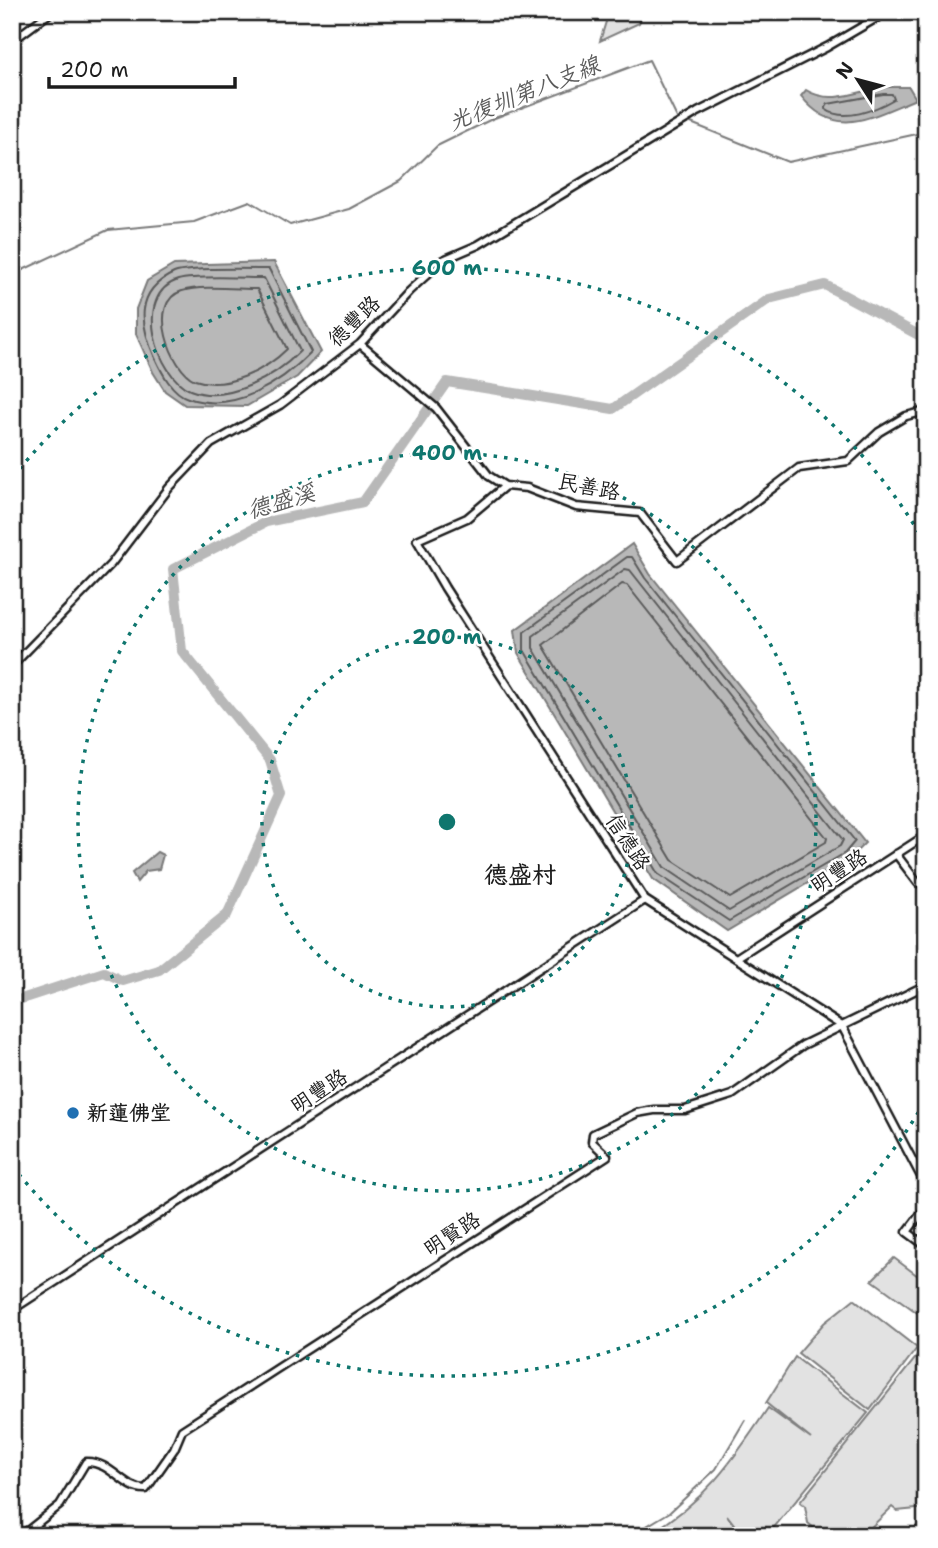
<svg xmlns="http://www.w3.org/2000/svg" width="938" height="1548" viewBox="0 0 938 1548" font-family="'Shantell Sans','LXGW WenKai TC',sans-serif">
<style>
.green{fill:#e2e2e2;stroke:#7f7f7f;stroke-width:2}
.water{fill:#b8b8b8;stroke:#7a7a7a;stroke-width:2}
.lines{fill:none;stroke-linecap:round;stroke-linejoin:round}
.shore{stroke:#5a5a5a;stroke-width:2}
.stream{stroke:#7a7a7a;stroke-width:2}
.river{stroke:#b8b8b8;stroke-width:10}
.street-casing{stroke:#1c1c1c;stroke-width:11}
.street{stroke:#fff;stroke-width:6}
.ring{fill:none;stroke:#0f766e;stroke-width:3.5;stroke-dasharray:3.5 7}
.poi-dot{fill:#1f6fb2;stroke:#fff;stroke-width:2.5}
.labels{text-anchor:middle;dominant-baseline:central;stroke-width:5;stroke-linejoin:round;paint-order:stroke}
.street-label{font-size:21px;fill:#1c1c1c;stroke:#fff}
.poi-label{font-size:21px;font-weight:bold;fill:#1c1c1c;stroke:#fff;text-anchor:start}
.water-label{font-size:23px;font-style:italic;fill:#5a5a5a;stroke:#fff}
.quarter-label{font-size:24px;font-weight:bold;fill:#1c1c1c;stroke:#fff}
.centre{fill:#0f766e;stroke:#fff;stroke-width:3.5}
.ring-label{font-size:21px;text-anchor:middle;font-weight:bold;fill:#0f766e;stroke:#fff;stroke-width:5;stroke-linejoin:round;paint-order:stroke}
</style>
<rect width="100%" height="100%" fill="#fff"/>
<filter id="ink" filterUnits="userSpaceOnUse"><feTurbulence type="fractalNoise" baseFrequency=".0143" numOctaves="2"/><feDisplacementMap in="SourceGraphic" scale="14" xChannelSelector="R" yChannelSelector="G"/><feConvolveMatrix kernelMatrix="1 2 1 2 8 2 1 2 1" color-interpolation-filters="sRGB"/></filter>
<g filter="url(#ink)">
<path class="green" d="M609 12H643L639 23 600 41Z
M894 1258 926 1282V1319L872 1280Z
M854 1299 917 1348 870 1410 798 1353 824 1323Z
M926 1345V1508L897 1511 892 1507 862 1536H823L808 1523 805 1506 800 1502Z
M795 1357 868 1413 767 1536H743L727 1515 741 1536H646C704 1503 732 1462 768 1408L811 1439 766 1403Z"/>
<path class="water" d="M882 87H909L916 99C872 116 836 141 801 96L806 90C830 105 857 92 882 87Z
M274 262 321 352 297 377 247 406 185 405 165 391 153 372 136 334V309L147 281 174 265Z
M632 544 650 574 865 843 850 858 727 931 653 879 518 653 515 630Z
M157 852 163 855 159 869 146 871 137 882 132 873Z"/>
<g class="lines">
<path class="shore" d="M883 94H892L894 99C875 110 844 123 825 109L828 104Z
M269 269 311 352C281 383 234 414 188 398 172 393 162 373 155 358 140 325 134 291 174 273 187 267 251 269 269 269Z
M264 278 300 351C276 376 227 405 190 390 157 376 132 295 178 280 195 275 245 278 264 278Z
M257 289 287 349C266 370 226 391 195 380 171 370 146 302 182 291 200 285 237 289 257 289Z
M627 557H632L645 578 855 841 845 853 729 921 658 874 524 650V632Z
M625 569 630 570 843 840 840 846 729 911 664 867 533 648V636Z
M622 584 627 585 827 838 826 842 730 898 672 860 543 645Z"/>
<path class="stream" d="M686 121 788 162 926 132
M12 275 108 230 194 222 250 201 290 225 349 209 401 181 437 146 492 119 649 60 677 118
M630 1536 670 1512 716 1469 745 1420"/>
<path class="river" d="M12 1002 104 972 123 981 159 970 227 915 281 796 270 760 182 651 173 569 266 522 363 502 447 382 613 409 769 299 825 285 926 339"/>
<defs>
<path id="street" d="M12 41 51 12
M360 344 436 408 489 476 505 486 527 488 576 507 640 513 677 561 799 468 848 461 879 432 906 416 926 411
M505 486 467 518 417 540 445 588 645 900 842 1026 926 1186
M12 666 111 564 169 488 211 444 280 405 360 344 409 291 443 260 478 245 698 112 827 47 887 12
M896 854 918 883
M736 958 926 835
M926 1207 907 1232 926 1246
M12 1310 645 900
M21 1536 60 1505 86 1462C111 1461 124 1490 146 1489L174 1449 182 1430 607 1156 592 1142 593 1134 637 1113 654 1110H685L732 1095 803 1045 926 985"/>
</defs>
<use href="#street" class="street-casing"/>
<use href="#street" class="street"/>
</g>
</g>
<g class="ring">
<circle cx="447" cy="822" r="185"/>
<circle cx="447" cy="822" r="369"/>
<path d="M924 1103A554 554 0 0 1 13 1167M13 477A554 554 0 0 1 924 541"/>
</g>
<circle class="poi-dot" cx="73" cy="1113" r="7"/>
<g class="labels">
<g class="street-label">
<text transform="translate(354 321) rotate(-44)">德豐路</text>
<text transform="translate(589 487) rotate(11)">民善路</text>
<text transform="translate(628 842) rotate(57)">信德路</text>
<text transform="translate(839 871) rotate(-33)">明豐路</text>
<text transform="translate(319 1091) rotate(-33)">明豐路</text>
<text transform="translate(452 1234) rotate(-33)">明賢路</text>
</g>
<g class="poi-label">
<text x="87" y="1113">新蓮佛堂</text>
</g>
<g class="water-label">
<text transform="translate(524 93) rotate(-22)">光復圳第八支線</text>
<text transform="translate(281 501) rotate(-16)">德盛溪</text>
</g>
<g class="quarter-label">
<text x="520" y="875">德盛村</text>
</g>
</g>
<circle cx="447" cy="822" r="10" class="centre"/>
<g class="ring-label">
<text x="447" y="275">600 m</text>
<text x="447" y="460">400 m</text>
<text x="447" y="644">200 m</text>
</g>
<rect width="938" height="1548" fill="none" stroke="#fff" stroke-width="42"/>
<rect x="21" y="21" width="896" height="1506" fill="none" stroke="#1c1c1c" stroke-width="2.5" filter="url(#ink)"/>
<g transform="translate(858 80) rotate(306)" stroke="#ffffff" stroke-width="5" paint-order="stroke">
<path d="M0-5L12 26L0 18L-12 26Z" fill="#1c1c1c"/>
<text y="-10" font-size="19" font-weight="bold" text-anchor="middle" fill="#1c1c1c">N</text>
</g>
<path d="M49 77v10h186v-10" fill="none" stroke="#1c1c1c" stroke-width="3.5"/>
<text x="60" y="77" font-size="21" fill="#1c1c1c" stroke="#ffffff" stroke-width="5" paint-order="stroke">200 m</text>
</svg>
